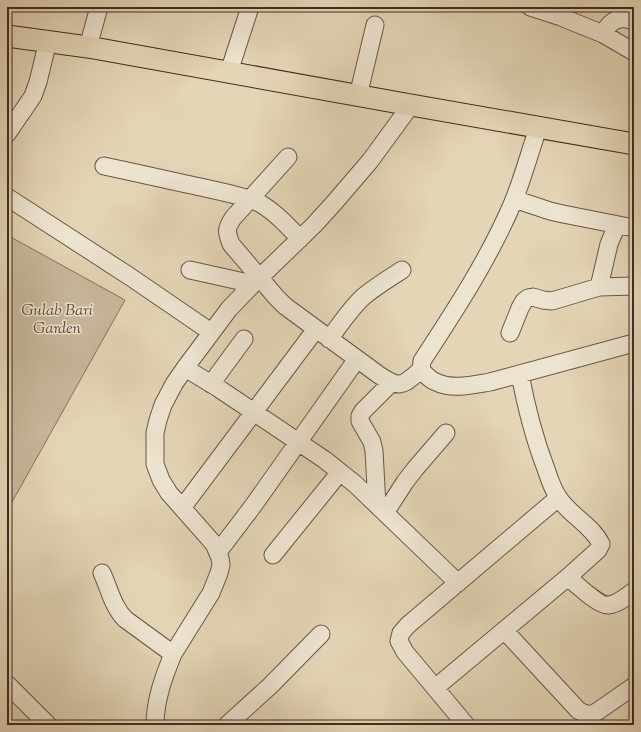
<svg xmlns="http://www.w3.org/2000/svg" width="641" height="732" viewBox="0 0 641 732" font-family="'Sorts Mill Goudy',serif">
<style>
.garden{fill:#c7b89d;stroke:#847260}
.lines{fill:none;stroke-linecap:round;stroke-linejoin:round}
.minor-casing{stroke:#695647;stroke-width:19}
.major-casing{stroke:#402b22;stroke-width:23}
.minor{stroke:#ede4d0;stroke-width:17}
.major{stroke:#e3d5b6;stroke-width:21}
.labels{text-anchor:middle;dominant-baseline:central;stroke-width:3;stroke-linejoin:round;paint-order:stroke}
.park-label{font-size:16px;font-style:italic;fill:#5b473b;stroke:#ede4d0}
</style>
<rect width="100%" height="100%" fill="#e3d5b6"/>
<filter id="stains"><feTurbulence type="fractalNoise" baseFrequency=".005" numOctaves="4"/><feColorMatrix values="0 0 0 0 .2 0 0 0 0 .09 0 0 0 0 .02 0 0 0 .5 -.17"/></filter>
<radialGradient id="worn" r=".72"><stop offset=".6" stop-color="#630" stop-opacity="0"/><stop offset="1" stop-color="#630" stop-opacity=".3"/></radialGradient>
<path class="garden" d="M7 235 125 300 7 511Z"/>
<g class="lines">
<defs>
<path id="minor" d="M530 7 561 17 603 34 634 52
M603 34C610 21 619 15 634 21
M88 47 99 7
M229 72 250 7
M358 96 375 25
M538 128C530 152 523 177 514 200 490 257 456 309 422 361L421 370C425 374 430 380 436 382 452 390 472 385 490 382L634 343
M7 134 33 96 38 82 48 41
M288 157 233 218C226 229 226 231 231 244L276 297 285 306 379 375C402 390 402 385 421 370
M104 166C138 173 171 181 205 188 222 192 246 196 261 204 276 213 288 226 300 239
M7 197 129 276 211 332
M514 199 550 211 563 214 634 228
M190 270 253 284
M599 287 609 244 617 225
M510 333 520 308 524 301 528 298 533 297 543 300 552 301 599 287 634 286
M329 339C340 325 350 309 363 297 375 287 388 279 402 270
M185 368 218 388 325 460 355 484 458 583
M211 384 244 339
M377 505 374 451 372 442 360 421V416L363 411 391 383
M182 508 316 329
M385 513 405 482 415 469 446 433
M218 552 253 506 357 359
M273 555 340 472
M102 573C109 588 113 607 125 619L173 654
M568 577C576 584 600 607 609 605 618 604 627 596 634 591
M504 630 578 710C586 715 590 716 598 711L634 686
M7 684 48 725
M435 688 568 577 598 550 601 544C592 525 569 515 558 497 552 488 549 478 546 469 534 438 526 406 520 374
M155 725C155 700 164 676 173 654L211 593 219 573 221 565 220 558 214 544 169 493 161 480 155 464V433L158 420 163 405 174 384 185 368 229 309 253 284 314 225 334 203 370 161 411 105
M227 725 270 686 321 634
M466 725 405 652 399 641 401 633 408 625 558 498"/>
<path id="major" d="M7 36 88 47 411 105 634 144"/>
</defs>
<use href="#minor" class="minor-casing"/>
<use href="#major" class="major-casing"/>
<use href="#minor" class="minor"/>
<use href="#major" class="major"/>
</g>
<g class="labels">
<g class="park-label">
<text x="57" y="311">Gulab Bari<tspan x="57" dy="18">Garden</tspan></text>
</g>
</g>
<rect width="641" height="732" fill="none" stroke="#e3d5b6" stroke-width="24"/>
<rect x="8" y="8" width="625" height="716" fill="none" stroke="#402b22" stroke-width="2"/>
<rect x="12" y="12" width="617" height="708" fill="none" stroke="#402b22"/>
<rect width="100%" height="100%" filter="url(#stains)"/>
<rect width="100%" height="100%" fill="url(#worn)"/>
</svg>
